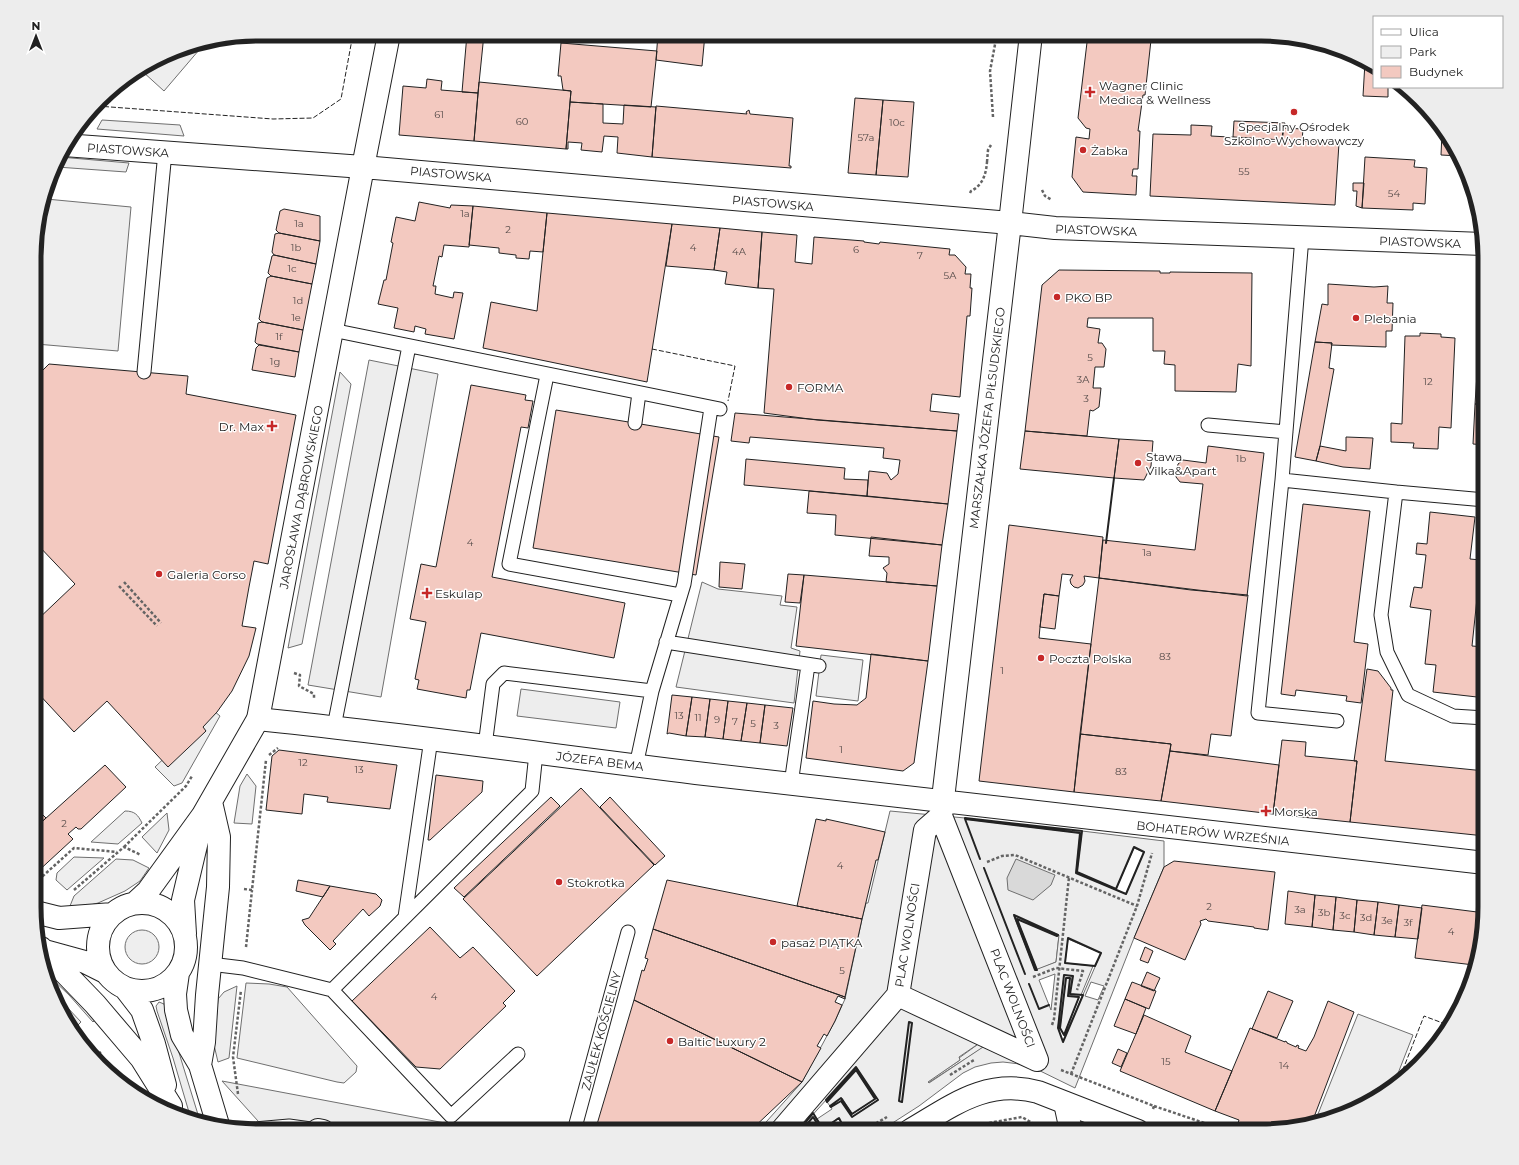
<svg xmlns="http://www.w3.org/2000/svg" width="1519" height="1165" viewBox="0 0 1519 1165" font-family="Montserrat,sans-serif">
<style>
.green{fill:#eee;stroke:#6f6f6f}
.parking{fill:#ededed;stroke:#6f6f6f;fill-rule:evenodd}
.water{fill:#d9d9d9;stroke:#6f6f6f}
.building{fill:#f3c9c0;stroke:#222}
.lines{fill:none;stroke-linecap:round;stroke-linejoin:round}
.lane-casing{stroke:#222;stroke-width:15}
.street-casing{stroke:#222;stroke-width:24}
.secondary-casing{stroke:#222;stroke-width:24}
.path{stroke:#646464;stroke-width:2.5;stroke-dasharray:3 2;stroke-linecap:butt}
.lane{stroke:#fff;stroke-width:13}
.street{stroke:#fff;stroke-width:22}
.secondary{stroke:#fff;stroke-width:22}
.fence{stroke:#222;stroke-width:1;stroke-dasharray:5 2;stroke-linecap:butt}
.wall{stroke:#222;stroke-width:2}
.poi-dot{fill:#c62828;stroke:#fff;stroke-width:1.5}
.labels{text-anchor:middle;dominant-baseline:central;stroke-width:3;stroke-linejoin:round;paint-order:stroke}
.number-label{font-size:10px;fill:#564c4a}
.poi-label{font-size:12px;fill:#222;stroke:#fff;text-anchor:start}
.street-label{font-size:12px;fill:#222;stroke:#fff}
.rim{fill:none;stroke:#222;stroke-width:5}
</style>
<rect width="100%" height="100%" fill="#fff"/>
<path class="green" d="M205 43 164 91 142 71 186 46Z
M46 199 131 207 118 351 36 344V276L42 212Z
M214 711 220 716 182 783 174 786 155 767Z
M247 774 256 786 252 824 234 823 240 786Z
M125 811C135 811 138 815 142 823L118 844 91 842Z
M167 813 169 830 157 853 142 837Z
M74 857 104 858 67 890 56 880 57 873Z
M116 859 133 860 149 868 140 881 125 891 98 903 83 907 70 906 74 896Z
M1017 919 1057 936 1059 935 1056 962 1037 970Z
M125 947a17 17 0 1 1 34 0a17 17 0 1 1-34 0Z
M46 966 99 1016 93 1022 69 995 49 976Z
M1066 978H1070L1069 996 1079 997 1064 1035 1060 1028Z
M246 983 269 984 287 987 357 1066 356 1072 344 1083 337 1082 237 1058Z
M237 986 229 1058 218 1062 214 1045 218 999 224 992Z
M53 992 81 1022 74 1029 57 1006Z
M159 1002 164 1004 200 1121 191 1119 173 1058 157 1011 156 1006Z
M981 1042 987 1045 928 1083 927 1082 960 1060 959 1058Z
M856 1070 875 1099 852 1114 842 1098 830 1106 827 1102Z
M813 1117 822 1131H801Z"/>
<path class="parking" d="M102 120 180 125 184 136 97 129Z
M60 157 129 163 126 172 57 167Z
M369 360 438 374 381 697 308 685Z
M340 372 351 384 302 644 288 648Z
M702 582 718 589 782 596 780 605 797 607 791 648 800 651 794 703 676 687Z
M821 655 863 660 858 701 816 696Z
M521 689 620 702 616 728 517 716Z
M890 811 965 818V819L1080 833 1076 873 1126 894 1144 852 1134 848 1116 889 1077 872 1082 831 1164 841V867L1134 938 1075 1088 1028 1065 1003 1062 991 1063 975 1067 963 1073 919 1106 880 1131H844L841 1128 836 1131H832L842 1124 838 1118 823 1129 817 1119 832 1109 831 1107 841 1101 852 1117 878 1100 856 1067 798 1131H758L802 1082 835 1021 845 999 862 919 866 903H868ZM1014 916 1059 935 1056 962 1035 970ZM1068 939 1101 953 1063 1041 1058 1028 1064 975 1072 976 1070 994 1081 995 1093 966 1065 963ZM1055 974 1051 1010 1039 980ZM1091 982 1104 986 1098 1000 1085 996ZM981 1042 986 1045 929 1083 928 1082 960 1060 959 1057Z
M1358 1014 1413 1035 1395 1081 1360 1108 1314 1124Z
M222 1081 445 1123 496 1131H267Z"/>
<path class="water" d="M1016 859 1055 875 1051 885 1033 900 1008 890 1007 878Z"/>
<path class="building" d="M467 34H484L478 93 462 92Z
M658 34H705L702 66 656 60Z
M1088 34H1139V39L1151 40 1145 95H1143L1138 131H1140L1138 169H1133L1132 176H1137L1136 195 1083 192 1072 177 1076 137 1089 139 1090 129 1086 128 1078 118Z
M561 43 657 51 651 107 570 102 571 91 563 90 561 76H558Z
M1365 62 1374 68V87H1388V97L1363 96Z
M427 79 442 81 441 90 478 93 474 141 399 135 403 86 426 88Z
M479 82 571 91 566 149 474 141Z
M855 98 883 100 876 175 848 173Z
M883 100 914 102 908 177 876 175Z
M570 102 603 104V123L623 124 624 105 656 107 652 157 617 153 618 137 604 136 602 152 581 150 582 143 568 142V149H566Z
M656 106 747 114 746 112 749 110 750 114 793 118 789 166H791V168L652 157Z
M1234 121 1285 123 1282 140 1233 137Z
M1191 125 1212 126 1211 136 1282 140 1283 128 1303 129 1302 141 1339 143 1335 205 1150 196 1153 134 1191 135Z
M1442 133 1460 156 1441 155Z
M1365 157 1415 160 1414 167 1427 168 1425 204 1413 203V210L1362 208Z
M1353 183H1364L1362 208 1356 206 1357 191H1353Z
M419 202 450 208 451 205 473 206 469 247 444 245 442 257 439 256 433 286H436L435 294 453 298 454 292 463 293 454 339 425 334 426 329 415 326 414 332 394 328 398 308 378 304 384 280H386L393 243 391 242 396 217 415 221Z
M473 206 547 213 543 252 530 251 529 259 516 258V255L499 253V248L469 245Z
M284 209 320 216V241L279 233 276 230 280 211Z
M547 213 672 224 647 382 483 348 491 302 537 311Z
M672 224 720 228 714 270 666 266Z
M720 228 762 232 758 288 725 284 727 272 714 270Z
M762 232 797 235 795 262 803 263 812 264 814 237 864 241V242L879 244 880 242 950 249 949 255H955L966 267 965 274H971L970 288H972L970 316H967L960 397 932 394 930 411 959 414 957 431 817 420 764 413 774 289 758 288Z
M279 233 320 241 316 264 274 255 272 252 275 234Z
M274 255 316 264 312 284 271 276 268 273 272 256Z
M1059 270 1160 271V273H1170V272L1252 273 1251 366 1238 364 1236 392 1175 391V365L1164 364 1165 351H1153V318H1088L1087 327 1100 329 1098 343H1102L1106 349 1104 367H1095L1093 388H1101L1099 407 1093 411 1090 410 1087 436 1025 431 1042 285Z
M271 276 312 284 303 330 262 322 259 319 267 278Z
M1480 280H1485V331H1478Z
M1328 284 1374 287 1388 286 1387 303H1393L1392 331H1386V347L1331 345 1332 343 1315 342 1322 304 1328 305Z
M262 322 303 330 299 352 257 344 255 342 258 323Z
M1420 333 1441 334V337L1455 338 1451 428 1439 427 1438 449 1413 448 1414 443 1391 442V423L1402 424 1405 336H1420Z
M1315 342 1332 343 1329 368 1334 369 1320 446 1316 461 1295 457Z
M259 345 299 352 295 377 252 370 256 348Z
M49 364 188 376 186 394 296 415 268 564 254 561 249 587 242 626 256 628 249 656 232 691 217 712 203 727 206 731 168 767 107 701 74 732 35 690V622L75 584 35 542 36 377Z
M1477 374H1485V404H1475Z
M471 385 526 395 525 400 533 401 528 428 521 427 492 577 625 603 614 658 481 633 470 690H467L466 698 417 689 419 680 415 679 426 622 410 619 421 564 436 567Z
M1475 404H1485V445L1473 444Z
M556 410 719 437 696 575 533 548Z
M735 413 957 431 948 504 867 496 869 471 887 473 891 480 898 474 900 460 883 458 884 448 750 437 749 443 731 441Z
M1025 431 1119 439 1114 478 1020 469Z
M1346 437 1373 438 1370 469 1343 467 1316 461 1320 446 1346 451Z
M1119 439 1153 441 1151 466 1144 480 1114 478Z
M1208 446 1264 453 1247 596 1099 578 1103 540 1195 550 1203 484 1180 482 1176 477 1178 464 1183 460 1206 463Z
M746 459 845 468 844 479 868 480 867 496 744 485Z
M809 491 948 504 942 545 835 535 836 515 807 513Z
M1303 504 1370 511 1354 642 1368 644 1361 703 1346 701 1347 696 1296 690 1295 696 1281 694Z
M1430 512 1475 517 1470 559 1481 560 1472 646 1485 647V691H1478L1477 697 1433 692 1436 665 1425 664 1431 610 1410 607 1414 587 1422 588 1426 555 1416 554 1417 543 1427 544Z
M1009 525 1103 537 1099 578 1084 576 1085 581 1083 585 1078 588 1074 587 1071 584 1070 580 1073 575 1062 574 1059 596 1044 594 1040 627 1039 638 1091 644 1074 792 979 781Z
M871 537 942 545 937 586 886 582 887 573 883 568 889 564V557L869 556Z
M720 562 745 564 742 589 719 587Z
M788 574 804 575 800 603 785 602Z
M804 575 937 586 928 661 796 646Z
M1099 578 1191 590 1248 595 1231 736 1211 734 1208 755 1170 751 1171 744 1080 734Z
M1044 594 1059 596 1055 629 1040 627Z
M871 654 928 661 914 763 903 771 806 758 813 701 834 704 857 705 866 698Z
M1367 669 1378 671 1391 688V690H1393L1385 761 1485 771V836L1350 822 1357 761H1354Z
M672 695 692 697 686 736 669 733 667 734Z
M692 697 710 699 705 737 686 736Z
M710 699 728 701 723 739 705 737Z
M728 701 747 703 741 741 723 739Z
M747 703 765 705 760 743 741 741Z
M765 705 793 708 787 746 760 743Z
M1080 734 1171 744 1161 801 1074 792Z
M1282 740 1306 742 1305 756 1357 761 1350 822 1273 814Z
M279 750 397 765 390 809 327 802 328 797 304 794 302 814 266 810 272 756Z
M1170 751 1279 765 1273 814 1161 801Z
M105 765 126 787 81 829H78L76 827 68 834 73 839 35 874V828Z
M436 775 483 781 482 792 430 840H428Z
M581 788 654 865 537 976 463 899Z
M551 797 560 806 464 897 454 888Z
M610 797 665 856 655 865 600 807Z
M35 807 46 818 35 828Z
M816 819 826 821V819L885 832 878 860H876L862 919 797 906Z
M1174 861 1275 872 1268 930 1254 928V927L1208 921 1206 919 1200 921 1201 924 1185 960 1134 938 1164 867Z
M298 880 330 886 323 897 296 891Z
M667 880 862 919 845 997 653 929Z
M330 886 376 894 382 900 380 906 369 916 363 909 333 941 336 944 330 950 305 925 302 920 309 918Z
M1288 891 1315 895 1312 927 1285 924Z
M1315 895 1336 897 1333 930 1312 927Z
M1336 897 1357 900 1354 932 1333 930Z
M1357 900 1378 902 1374 935 1354 932Z
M1378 902 1399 905 1395 937 1374 935Z
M1399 905 1422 908 1418 939 1395 937Z
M1422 905 1485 913V922L1474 965 1415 958Z
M430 927 460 958 473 947 515 991 503 1003 506 1006 440 1069 416 1067 352 1001Z
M653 929 845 997V999L838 996 835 1002 842 1005 835 1021 827 1036 824 1034 817 1046 821 1048 802 1082 634 1000 642 970 644 971 648 959 645 958Z
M1145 947 1153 951 1148 963 1140 960Z
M1147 972 1160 978 1154 991 1141 986Z
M1132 982 1156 991 1149 1009 1125 999Z
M1268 991 1293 1001 1277 1038 1252 1029Z
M1125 999 1146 1008 1136 1034 1114 1026Z
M634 1000 802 1082 750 1131H595Z
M1328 1001 1354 1012 1311 1125 1305 1127 1259 1131 1238 1123 1239 1120 1215 1111 1250 1028 1285 1042V1041L1287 1042V1043L1296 1047 1297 1045 1299 1046 1298 1048 1306 1051 1314 1037Z
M1144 1015 1191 1036 1185 1052 1232 1071 1215 1111 1120 1071Z
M1118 1049 1127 1053 1121 1067 1112 1063Z
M1024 1124 1027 1131H1006L1018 1126Z"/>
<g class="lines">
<defs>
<path id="lane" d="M1302 237 1282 480 1396 492 1381 615 1387 652 1408 695 1453 716 1485 718
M332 330 720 409
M144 372 165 152
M547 375 509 564 680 595
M635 423 639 393
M1208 425 1286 432
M1282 480 1258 713 1337 721
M1396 492 1485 500
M666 642 819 666
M334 727 409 346
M485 746 493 684 504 673 652 691
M636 766 652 691 684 584 711 408
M791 784 808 665
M405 917 431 739
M210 964 243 968 332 990 532 791 536 753
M332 990 451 1116 518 1054
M242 1130 289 1126 318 1130
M574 1131 628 932"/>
<path id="street" d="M64 145 363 167 389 34
M258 719C404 734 550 755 696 773 958 804 1221 834 1485 863
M941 816 1037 1060
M898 995 1037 1060
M1065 1103 1071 1131
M318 1130 323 1131
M781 1131 898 995 925 830 941 816 1010 223 1055 228 1483 244"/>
<path id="secondary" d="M98 947a44 44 0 1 1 88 0a44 44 0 1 1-88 0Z
M135 903 148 891 203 815 258 719 363 167 1010 223 1031 34
M35 912 59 918 113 914
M185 934 183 900 201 824
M41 948 95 1004 141 1058 171 1106
M45 951 85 962 105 972
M178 973 175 994 176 1010 182 1035 200 1065 218 1125
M125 988 142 1010 154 1044 165 1085
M200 1065 204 1042 207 995 218 887 219 837 211 802
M909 1131C952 1106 986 1078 1038 1092L1138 1131"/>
</defs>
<use href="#lane" class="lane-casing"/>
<use href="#street" class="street-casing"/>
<use href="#secondary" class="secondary-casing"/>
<path class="path" d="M993 117 990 71 997 34
M987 162 988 150 991 145
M1042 190 1045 196 1052 200
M970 193 971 191C983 185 986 174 987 162H990
M124 582 161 623
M119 586 157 626
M294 673 300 675 299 686 314 694V698
M269 755 278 748
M124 847 186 786 192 776
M987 862 1002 856 1015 855 1137 906
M35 883 74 848 117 852
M244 889 252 890 266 760
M74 890 124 847 141 855
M246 947 252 890
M1033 977 1056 968 1083 971 1077 990
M1052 1025 1054 1019 1069 877
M95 1056 101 1052
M1061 1070 1154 1106 1153 1109
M1071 1074 1137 906 1152 853
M950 1075 974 1060
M238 1094 233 1057 241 990
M1154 1106 1228 1131
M863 1131 887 1117
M971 1131 983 1124 1022 1117 1042 1129"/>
<use href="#lane" class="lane"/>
<use href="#street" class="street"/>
<use href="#secondary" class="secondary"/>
<path class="fence" d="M97 106 273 119 313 118 341 99 353 34
M652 349 735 366 728 401
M1400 1077 1424 1016 1448 1025"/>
<path class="wall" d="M1106 543 1114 478
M965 818 1082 831 1077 872 1116 889 1134 847 1144 852 1126 894 1076 873 1080 833 965 819Z
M965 819 980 859
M984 868 1025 974
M1014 915 1058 935 1057 936 1017 919 1037 970H1035Z
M1068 938 1101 953 1095 966 1065 963Z
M1064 975 1073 976 1070 994 1083 995 1063 1042 1058 1028Z
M1066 978H1070L1068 996 1079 997 1064 1035 1060 1028Z
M1029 984 1039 1009 1049 1005
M909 1022 912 1023 902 1102 899 1101Z
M856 1067 878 1100 852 1117 841 1101 831 1107 830 1106 841 1098 852 1114 875 1099 856 1070 827 1102 826 1100Z
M798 1131 813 1113 823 1129 839 1118 842 1124 832 1131
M801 1131 813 1117 822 1131"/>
</g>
<g class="poi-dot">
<path d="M1088 86h4v4h4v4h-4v4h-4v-4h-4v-4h4z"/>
<circle cx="1294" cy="112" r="4"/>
<circle cx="1083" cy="150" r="4"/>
<circle cx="1057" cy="297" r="4"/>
<circle cx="1356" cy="318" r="4"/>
<circle cx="789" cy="387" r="4"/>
<path d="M270 420h4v4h4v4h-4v4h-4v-4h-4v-4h4z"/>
<circle cx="1138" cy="463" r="4"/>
<circle cx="159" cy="574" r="4"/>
<path d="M425 587h4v4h4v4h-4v4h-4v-4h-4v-4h4z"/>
<circle cx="1041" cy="658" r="4"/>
<path d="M1264 805h4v4h4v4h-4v4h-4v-4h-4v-4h4z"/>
<circle cx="559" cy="882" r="4"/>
<circle cx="773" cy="942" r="4"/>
<circle cx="670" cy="1041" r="4"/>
</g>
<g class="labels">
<g class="number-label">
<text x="439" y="114">61</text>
<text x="522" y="121">60</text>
<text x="897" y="122">10c</text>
<text x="866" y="137">57a</text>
<text x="1244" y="171">55</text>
<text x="1394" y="193">54</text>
<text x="465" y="213">1a</text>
<text x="299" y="223">1a</text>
<text x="508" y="229">2</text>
<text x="296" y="247">1b</text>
<text x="693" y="247">4</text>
<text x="856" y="249">6</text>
<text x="739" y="251">4A</text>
<text x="920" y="255">7</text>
<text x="292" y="268">1c</text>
<text x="950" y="275">5A</text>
<text x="298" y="300">1d</text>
<text x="296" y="317">1e</text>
<text x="279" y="336">1f</text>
<text x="1090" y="357">5</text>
<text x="275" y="361">1g</text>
<text x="1083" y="379">3A</text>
<text x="1428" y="381">12</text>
<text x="1086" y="398">3</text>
<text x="1241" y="458">1b</text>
<text x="470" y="542">4</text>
<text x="1147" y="552">1a</text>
<text x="1165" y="656">83</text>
<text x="1002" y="670">1</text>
<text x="679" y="715">13</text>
<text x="698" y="717">11</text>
<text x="717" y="719">9</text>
<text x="735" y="721">7</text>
<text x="753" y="723">5</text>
<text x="776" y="725">3</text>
<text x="841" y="749">1</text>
<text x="303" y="762">12</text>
<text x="359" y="769">13</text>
<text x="1121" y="771">83</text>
<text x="64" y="823">2</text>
<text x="840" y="865">4</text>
<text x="1209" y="906">2</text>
<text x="1300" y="909">3a</text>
<text x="1324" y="912">3b</text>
<text x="1345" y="915">3c</text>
<text x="1366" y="917">3d</text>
<text x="1387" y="920">3e</text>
<text x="1408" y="922">3f</text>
<text x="1451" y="931">4</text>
<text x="842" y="970">5</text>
<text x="434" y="996">4</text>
<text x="1166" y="1061">15</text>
<text x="1284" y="1065">14</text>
</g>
<g class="poi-label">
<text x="1099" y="85">Wagner Clinic<tspan x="1099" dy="14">Medica &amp; Wellness</tspan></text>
<text x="1294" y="126" text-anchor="middle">Specjalny Ośrodek<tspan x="1294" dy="14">Szkolno-Wychowawczy</tspan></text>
<text x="1091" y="150">Żabka</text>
<text x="1065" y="297">PKO BP</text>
<text x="1364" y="318">Plebania</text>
<text x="797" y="387">FORMA</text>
<text x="264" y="426" text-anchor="end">Dr. Max</text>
<text x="1146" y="456">Stawa<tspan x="1146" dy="14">Vilka&amp;Apart</tspan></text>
<text x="167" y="574">Galeria Corso</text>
<text x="435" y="593">Eskulap</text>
<text x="1049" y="658">Poczta Polska</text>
<text x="1274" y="811">Morska</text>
<text x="567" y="882">Stokrotka</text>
<text x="781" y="942">pasaż PIĄTKA</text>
<text x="678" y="1041">Baltic Luxury 2</text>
</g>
<g class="street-label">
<text transform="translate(128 150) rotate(4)">PIASTOWSKA</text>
<text transform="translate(451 174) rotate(5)">PIASTOWSKA</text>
<text transform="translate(773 203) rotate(5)">PIASTOWSKA</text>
<text transform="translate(1096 230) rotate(2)">PIASTOWSKA</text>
<text transform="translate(1420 242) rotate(2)">PIASTOWSKA</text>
<text transform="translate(987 418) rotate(-83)">MARSZAŁKA JÓZEFA PIŁSUDSKIEGO</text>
<text transform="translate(301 497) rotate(-79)">JAROSŁAWA DĄBROWSKIEGO</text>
<text transform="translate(600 761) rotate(7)">JÓZEFA BEMA</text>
<text transform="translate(1213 833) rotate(6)">BOHATERÓW WRZEŚNIA</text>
<text transform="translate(907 935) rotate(-81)">PLAC WOLNOŚCI</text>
<text transform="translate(1013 998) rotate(69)">PLAC WOLNOŚCI</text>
<text transform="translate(601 1031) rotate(-75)">ZAUŁEK KOŚCIELNY</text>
</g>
</g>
<path d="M0 0H1519V1165H0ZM258 41H1261A217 217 0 0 1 1478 258V907A217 217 0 0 1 1261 1124H258A217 217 0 0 1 41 907V258A217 217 0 0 1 258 41Z" fill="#ededed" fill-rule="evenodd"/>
<path class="rim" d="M258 41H1261A217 217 0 0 1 1478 258V907A217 217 0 0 1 1261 1124H258A217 217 0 0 1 41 907V258A217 217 0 0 1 258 41Z"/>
<rect x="1373" y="16" width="130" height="72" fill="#ffffff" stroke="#a7a7a7"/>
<rect x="1381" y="29" width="20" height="6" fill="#ffffff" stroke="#a7a7a7"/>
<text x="1409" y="36" font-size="12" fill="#222222">Ulica</text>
<rect x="1381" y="46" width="20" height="12" fill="#eeeeee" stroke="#a7a7a7"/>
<text x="1409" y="56" font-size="12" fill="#222222">Park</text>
<rect x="1381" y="66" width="20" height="12" fill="#f3c9c0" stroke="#a7a7a7"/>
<text x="1409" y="76" font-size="12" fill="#222222">Budynek</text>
<g transform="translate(36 36)" stroke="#ffffff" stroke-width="3" paint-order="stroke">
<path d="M0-3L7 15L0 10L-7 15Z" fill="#222222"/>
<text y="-6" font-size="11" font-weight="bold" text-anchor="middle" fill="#222222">N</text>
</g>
</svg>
